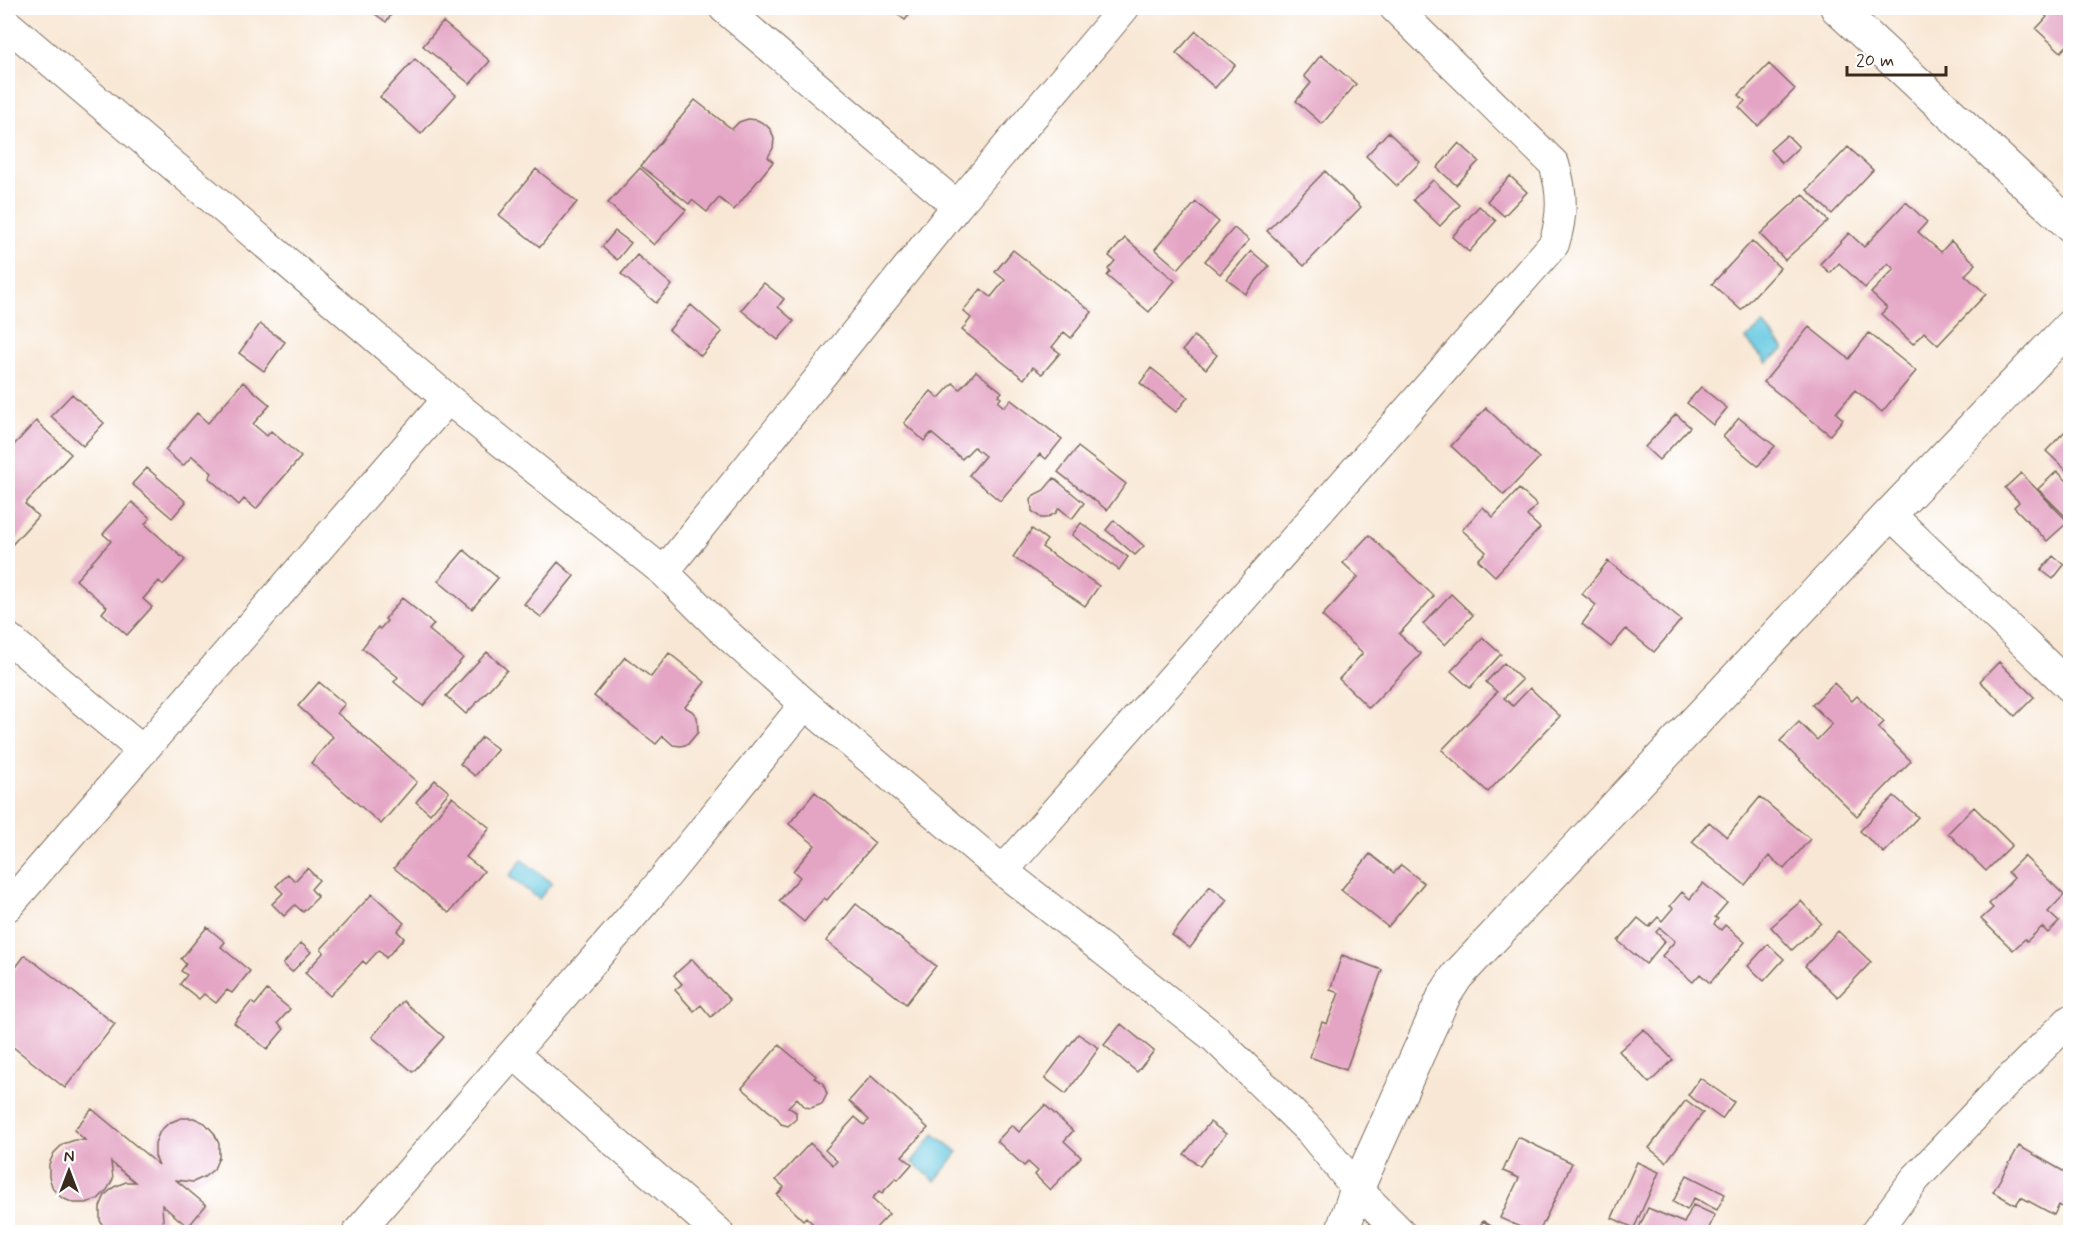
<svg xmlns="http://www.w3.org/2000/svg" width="2078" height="1240" viewBox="0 0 2078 1240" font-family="Mynerve,sans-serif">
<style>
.water{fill:#62c7e0;stroke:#4e787f;stroke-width:1.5}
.building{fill:#e4a4c4}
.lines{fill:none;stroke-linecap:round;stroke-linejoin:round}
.street-casing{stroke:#7d6c5e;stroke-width:32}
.secondary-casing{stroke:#7d6c5e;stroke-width:35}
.street{stroke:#fff;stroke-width:30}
.secondary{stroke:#fff;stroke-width:33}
</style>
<rect width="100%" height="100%" fill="#fff"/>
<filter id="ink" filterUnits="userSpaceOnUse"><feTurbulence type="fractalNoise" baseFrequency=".0167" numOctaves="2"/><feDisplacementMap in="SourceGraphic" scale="12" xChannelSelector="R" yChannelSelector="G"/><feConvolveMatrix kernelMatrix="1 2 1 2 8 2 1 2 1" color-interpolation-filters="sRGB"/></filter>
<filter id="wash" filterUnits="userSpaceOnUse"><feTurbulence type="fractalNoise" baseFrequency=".008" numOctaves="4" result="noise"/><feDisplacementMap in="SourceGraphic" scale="24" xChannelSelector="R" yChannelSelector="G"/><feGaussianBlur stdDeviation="1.35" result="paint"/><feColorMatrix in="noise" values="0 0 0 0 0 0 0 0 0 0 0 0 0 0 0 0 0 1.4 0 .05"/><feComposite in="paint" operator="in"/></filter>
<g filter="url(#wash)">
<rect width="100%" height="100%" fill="#f8e7d4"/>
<path class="water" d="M1763 324 1784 349 1767 363 1746 339Z
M522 860 552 883 539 899 509 876Z
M934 1134 958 1152 935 1181 912 1162Z"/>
<g id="blocks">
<path class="building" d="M367 8H396L386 22Z
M889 8H915L905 20Z
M2037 8H2070V42L2061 52 2036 29 2047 17Z
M443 22 490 61 470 84 423 46Z
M1196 31 1235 65 1215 88 1176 53Z
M1321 55 1356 84 1322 124 1296 101 1311 83 1304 76Z
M415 59 456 95 421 134 380 97Z
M1769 64 1795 89 1758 126 1739 107 1745 101 1739 95Z
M695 100 732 129 739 122 748 119 757 120 765 124 771 130 774 139 773 148 768 157 773 162 734 210 719 198 707 212 692 200 689 204 641 166Z
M1388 132 1420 162 1397 186 1366 156Z
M1787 135 1799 147 1782 163 1770 150Z
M1459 143 1479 161 1456 185 1437 168Z
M1848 147 1873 170 1832 214 1807 190Z
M640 168 686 210 654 245 608 203Z
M536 169 577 202 540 247 499 215Z
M1325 171 1361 207 1304 266 1267 231Z
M1510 176 1527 192 1504 216 1487 201Z
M1433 180 1460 205 1440 226 1413 200Z
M1803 194 1828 221 1785 260 1760 234Z
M1196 202 1219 222 1178 269 1155 249Z
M1906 202 1927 222 1918 232 1941 252 1951 241 1976 264 1965 275 1986 294 1938 345 1924 332 1913 344 1881 314 1887 308 1871 293 1894 269 1888 263 1865 288 1839 263 1830 273 1820 264 1849 233 1864 247Z
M1479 206 1496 221 1469 252 1452 237Z
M1234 228 1249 240 1220 274 1205 261Z
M615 231 631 243 617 260 602 247Z
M1125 238 1175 281 1149 312 1107 276 1110 272 1108 269 1115 261 1109 256Z
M1752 241 1780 268 1741 310 1712 284Z
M1013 250 1092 312 1071 338 1064 332 1052 347 1060 353 1042 374 1033 367 1024 379 962 330 971 318 963 311 981 289 991 297 1005 280 995 272Z
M1251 251 1269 266 1245 294 1227 279Z
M637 255 672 285 656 303 621 274Z
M764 283 784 299 778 307 794 321 778 340 741 310Z
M691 305 722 332 701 356 669 330Z
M260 324 285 342 264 371 239 353Z
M1809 327 1849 359 1869 333 1916 371 1882 412 1855 390 1836 413 1843 419 1830 435 1764 382Z
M1194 336 1217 355 1206 369 1183 350Z
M1151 368 1188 397 1176 412 1140 383Z
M976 371 1002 392 998 396 1001 398 998 402 1004 407 1011 400 1062 439 1046 459 1040 454 1000 501 969 475 985 456 974 447 962 459 931 433 924 441 904 423 931 391 939 398 953 383 960 389Z
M243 382 270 405 253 424 267 436 271 431 301 457 256 509 244 499 239 505 209 478 212 473 192 456 183 466 165 450 197 413 208 423Z
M1701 387 1727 408 1713 425 1687 403Z
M72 394 104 423 83 446 51 416Z
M1486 408 1539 458 1504 495 1451 446Z
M1676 414 1690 427 1659 460 1645 447Z
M1739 418 1775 446 1758 466 1723 437Z
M36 421 71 454 25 504 38 516 8 549V443L9 442 13 446Z
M2068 428 2070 430V474L2046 451Z
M1078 447 1126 484 1107 510 1058 472Z
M147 468 186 502 172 518 132 484Z
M2057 471 2070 484V516L2068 519 2038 489Z
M2021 473 2068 522 2047 541 2014 507 2019 502 2005 488Z
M1054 478 1084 503 1072 519 1059 508 1056 513 1046 518H1041L1032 511 1031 500 1034 495 1044 490Z
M1519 489 1537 505 1527 516 1540 528 1495 576 1478 560 1486 552 1462 530 1483 507 1493 517Z
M132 502 150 518 145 524 185 560 163 585 159 581 143 599 152 607 127 635 102 613 107 607 76 580 111 541 103 534Z
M1114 520 1144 546 1135 555 1106 530Z
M1081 523 1128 557 1119 570 1072 535Z
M1032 529 1047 540 1042 547 1099 586 1085 606 1013 557Z
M1369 535 1434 596 1399 634 1421 654 1369 708 1339 679 1363 653 1322 616 1358 577 1343 563Z
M464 550 498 578 472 609 438 581Z
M2053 556 2064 565 2053 579 2041 570Z
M1608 561 1681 620 1654 652 1626 629 1611 647 1582 624 1596 605 1582 594Z
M558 562 574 576 541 617 524 604Z
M1451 594 1473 615 1445 645 1423 624Z
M402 598 434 624 429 630 463 658 423 706 394 682 398 677 362 648 378 627 380 629 387 621 385 619Z
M1483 638 1501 654 1470 688 1451 671Z
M487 652 507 670 466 714 446 696Z
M669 653 705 682 685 707 692 711 697 717 698 732 688 744 681 746 673 745 663 736 656 744 594 696 625 657 651 677Z
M1999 662 2034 697 2015 716 1980 681Z
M1504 663 1522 680 1504 698 1513 706 1530 688 1560 716 1488 792 1442 750 1497 692 1486 682Z
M319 682 345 704 337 713 417 782 381 824 311 763 333 737 298 706Z
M1834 683 1852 701 1857 696 1884 722 1878 728 1911 761 1857 816 1780 741 1799 722 1817 740 1832 724 1812 705Z
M482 737 498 749 475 776 460 764Z
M435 780 449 792 430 814 416 802Z
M815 792 875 843 827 900 824 898 804 922 779 901 800 877 793 871 815 845 789 824Z
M1894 796 1918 817 1884 853 1860 831Z
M452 797 490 828 466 857 484 871 449 913 394 868Z
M1760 797 1810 839 1784 869 1769 856 1745 885 1692 842 1709 822 1727 837Z
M1974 807 2012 845 1986 871 1948 833Z
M1370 854 1394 873 1401 865 1424 883 1388 927 1341 890Z
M2024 856 2064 895 2048 912 2059 922 2048 933 2042 927 2027 941 2025 939 2013 950 1981 919 1993 908 1989 904 2014 878 2008 872Z
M307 868 319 880 311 889 318 897 303 912 295 905 284 916 272 904 283 893 276 886 288 874 295 881Z
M1703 883 1727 903 1715 917 1718 919 1714 924 1721 930 1725 925 1745 942 1710 983 1700 974 1693 982 1662 956 1675 941 1660 928 1656 932 1665 941 1646 964 1618 941 1638 918 1649 927 1658 917 1662 921 1673 908 1670 906 1682 892 1690 899Z
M1210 886 1227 900 1190 948 1172 935Z
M372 894 404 923 397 931 404 938 386 958 379 950 366 964 363 961 330 996 305 973 324 952 321 949Z
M1801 901 1821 923 1792 950 1771 927Z
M856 904 936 966 906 1004 826 941Z
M207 927 225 942 221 947 250 971 232 993 227 990 216 1003 204 994 199 999 180 984 187 975 181 971 186 964 181 959Z
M1838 931 1871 962 1838 997 1805 966Z
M301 943 311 952 292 972 283 964Z
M1768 944 1784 959 1764 981 1748 966Z
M25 955 115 1024 65 1088 8 1043V978Z
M1342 955 1382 970 1346 1070 1310 1057 1322 1022 1327 1024 1339 993 1330 990Z
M692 959 730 1000 711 1017 701 1005 694 1011 675 990 682 984 674 975Z
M267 990 290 1009 278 1023 284 1029 267 1049 234 1023 251 1002 255 1005Z
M403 1001 444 1037 413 1072 372 1037Z
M1121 1024 1154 1051 1137 1072 1104 1045Z
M1644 1029 1673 1060 1649 1083 1619 1051Z
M1078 1034 1099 1048 1066 1094 1045 1078Z
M779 1045 816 1076 814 1078 823 1083 827 1094 822 1104 811 1108 805 1107 797 1098 788 1107 796 1112V1119L788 1126 781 1124 778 1119 742 1088Z
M871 1076 928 1128 902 1156 912 1164 898 1180 896 1178 882 1193 879 1191 872 1199 889 1214 872 1232 866 1230 864 1232H806L813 1224 806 1217 803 1220 777 1195 784 1187 776 1180 810 1143 833 1165 837 1161 825 1150 855 1117 864 1125 869 1120 849 1101Z
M1700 1078 1734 1102 1722 1119 1688 1095Z
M1686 1100 1703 1113 1666 1162 1649 1148Z
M1045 1105 1073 1131 1064 1141 1081 1157 1050 1190 1035 1175 1038 1171 1028 1162 1024 1166 997 1141 1012 1125 1019 1132Z
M92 1109 159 1165 155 1156V1143L160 1131 169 1123 181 1118H194L205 1123 214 1133 219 1144V1157L214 1169 204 1177 193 1182 176 1180 206 1205 188 1227 162 1205 163 1221 159 1232H105L100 1220V1207L105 1195 114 1187 126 1182H135L111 1162 113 1179 107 1190 98 1199 86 1203H74L62 1198 53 1189 49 1177V1164L54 1153 63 1144 75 1140H85L74 1130Z
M1210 1122 1226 1134 1200 1166 1184 1154Z
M1518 1137 1572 1163 1539 1232H1531L1500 1218 1519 1178 1503 1171Z
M2019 1146 2070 1175V1212L2059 1205 2054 1215 2021 1197 2016 1205 1993 1192Z
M1637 1162 1659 1172 1634 1228 1612 1218Z
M1687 1175 1725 1194 1717 1210 1694 1198 1687 1210 1673 1202Z
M1693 1205 1715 1215 1707 1232H1637L1648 1208 1684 1223Z
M1483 1221 1501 1232H1476Z"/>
</g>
</g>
<g filter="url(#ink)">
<use href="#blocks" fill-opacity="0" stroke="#7d6c5e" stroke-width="1.5"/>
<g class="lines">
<defs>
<path id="street" d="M724 8 957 206
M8 25 448 399 664 572 719 627 805 704 1003 871 1215 1038 1310 1131 1357 1189 1400 1232
M1890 514 2070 687
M664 572 957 206 1124 8
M8 638 143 751
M1003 871 1554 244C1563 215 1563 192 1554 164L1395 8
M8 906 448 399
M514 1054 718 1232
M358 1232 652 893 805 704
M1876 1232 1915 1179 1999 1090 2070 1020"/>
<path id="secondary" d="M1837 8 2070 225
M1342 1232 1357 1189 1444 996 1457 976 1890 514 2070 326"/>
</defs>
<use href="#street" class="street-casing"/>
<use href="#secondary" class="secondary-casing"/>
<use href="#street" class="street"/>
<use href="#secondary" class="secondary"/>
</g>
</g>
<rect width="2078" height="1240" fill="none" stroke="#fff" stroke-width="30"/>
<g transform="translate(69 1171)" stroke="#ffffff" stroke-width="4.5" paint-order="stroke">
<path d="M0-4.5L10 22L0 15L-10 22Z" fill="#3b2a1e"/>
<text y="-9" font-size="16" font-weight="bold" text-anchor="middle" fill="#3b2a1e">N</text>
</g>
<path d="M1847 66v9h99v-9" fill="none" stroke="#3b2a1e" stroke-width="3"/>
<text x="1856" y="66" font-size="18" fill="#3b2a1e" stroke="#ffffff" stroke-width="4.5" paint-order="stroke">20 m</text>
</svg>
